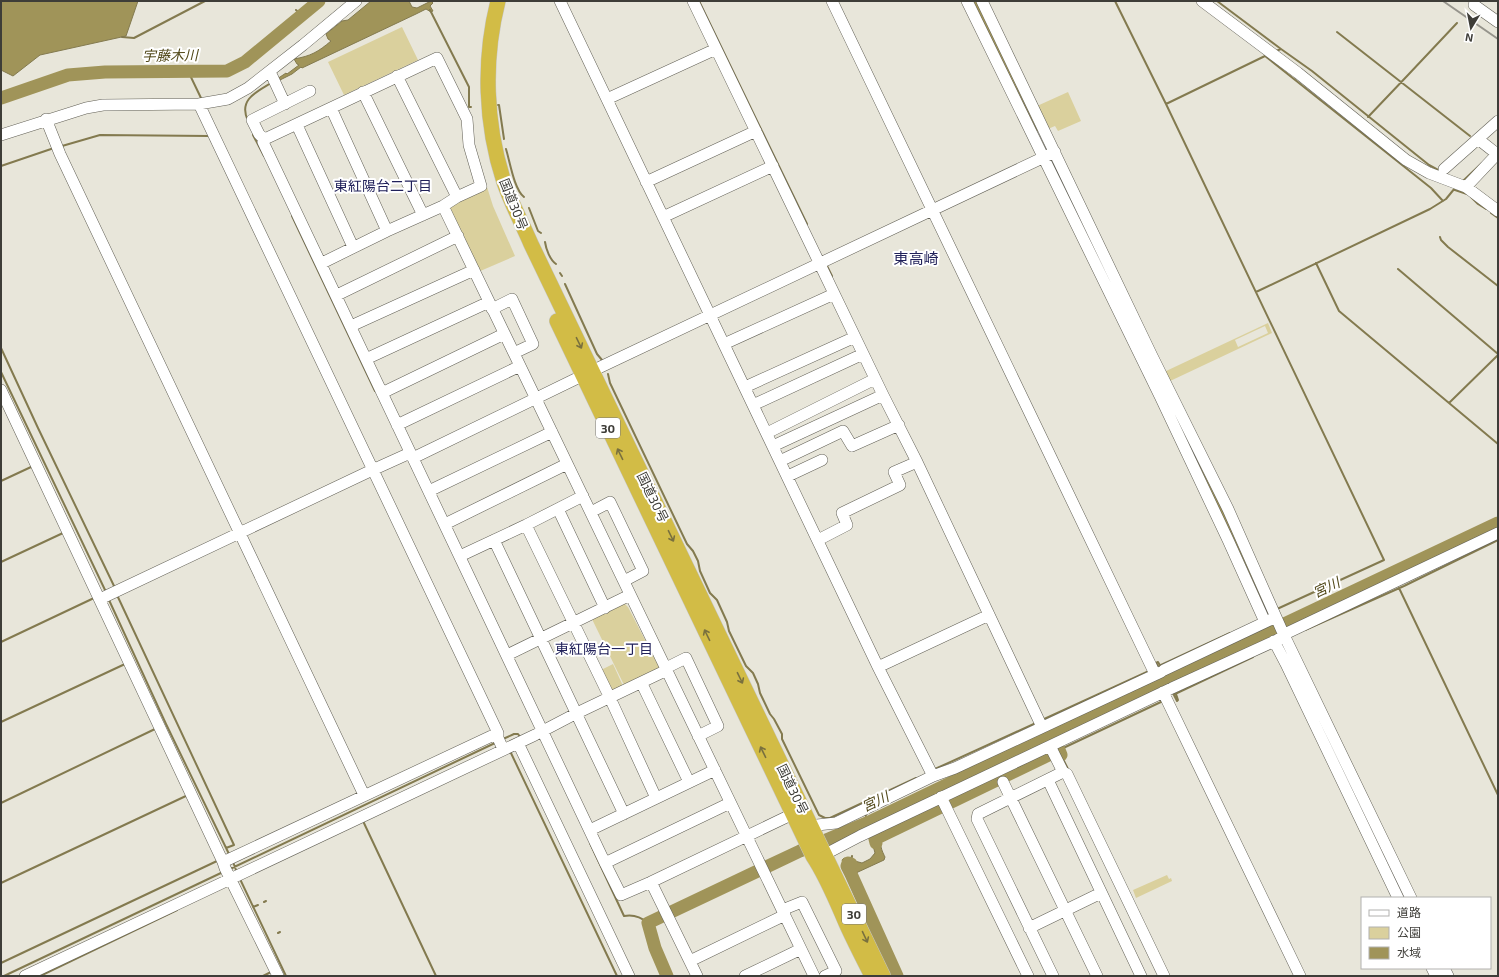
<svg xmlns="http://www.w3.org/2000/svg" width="1499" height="977" viewBox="0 0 1499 977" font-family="'Exo 2','Noto Sans JP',sans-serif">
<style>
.green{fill:#dad09d;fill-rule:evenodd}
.water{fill:#a09459;stroke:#837a4f}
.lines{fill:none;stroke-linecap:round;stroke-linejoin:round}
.stream{stroke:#837a4f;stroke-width:2}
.river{stroke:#a09459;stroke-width:13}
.minor-casing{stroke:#626056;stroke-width:12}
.highway-casing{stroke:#c5c5c3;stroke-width:16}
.minor{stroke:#fff;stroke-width:11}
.highway{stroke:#d2bc46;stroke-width:15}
.rail{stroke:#96948c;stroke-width:2}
.oneway{stroke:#79703e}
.labels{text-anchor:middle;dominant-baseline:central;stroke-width:4;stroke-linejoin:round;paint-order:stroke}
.shield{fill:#fff;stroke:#787774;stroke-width:1}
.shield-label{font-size:12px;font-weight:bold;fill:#3e3d38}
.street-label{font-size:13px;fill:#3e3d38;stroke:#fff}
.water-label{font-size:14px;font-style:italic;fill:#514819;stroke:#fff}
.neighbourhood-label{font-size:14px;fill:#21215a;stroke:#fff}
.quarter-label{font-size:15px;fill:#21215a;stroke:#fff}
</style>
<rect width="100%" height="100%" fill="#e8e6da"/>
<path class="green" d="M402 27 418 60 344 95 328 62Z
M1068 92 1081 121 1058 131 1055 126 1048 129 1037 106Z
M487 187 493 206 515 256 478 272 448 205Z
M1268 323 1272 333 1168 382 1164 372ZM1265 326 1268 333 1238 347 1235 340Z
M623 602 628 607 659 667 657 672 625 687 591 617Z
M613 664 624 688 614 692 609 691 599 671Z
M1167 875 1169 879 1171 878 1172 881 1136 898 1133 890Z"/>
<path class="water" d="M1 1H138L126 36 40 55 13 76 1 70Z
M371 1H409L412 7 417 8 431 1 433 3 430 6 433 11 431 12 426 9 416 14 302 68 301 67 292 74 278 81 277 79 286 73 287 74 299 65 297 64 294 59C311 56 318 52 331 41L328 39 326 34 342 21 348 20Z
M886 830 888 835C877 840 881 849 885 857L884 860 858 872 850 877 842 860 844 858 862 863 870 859 875 853 871 838 874 835Z"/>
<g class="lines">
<path class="stream" d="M699 1 807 224
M1115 1 1166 104 1384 560 1277 609
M1217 1 1281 49
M296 10 302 15
M430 10 469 87V107H471
M1337 32 1470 136
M122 37 134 38 205 1
M1276 51 1281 49 1312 71 1429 165 1440 171
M188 71 201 98
M1166 104 1265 56 1431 188 1443 201
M498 105H499L504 139
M1368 117 1408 75 1457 23
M248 121C238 100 256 92 271 83
M253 135 264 156
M62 146 100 135 209 136
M506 149C510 162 514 189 524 197
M1 166 54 148
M1464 180 1482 163
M1455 190 1467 194
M1471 197 1478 204 1486 209
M529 208 538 231 541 233
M1491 213 1498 218
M292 216 375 391
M1440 237 1441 240 1448 247 1498 286
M545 242C546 249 550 260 556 264
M1316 263 1339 311 1498 444
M826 264 832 276
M1398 269 1498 354
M560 273 562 276
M565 284 597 354 602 360
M1256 292 1430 209 1446 199 1455 188
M1 348 38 428 115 588
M1 372 106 592
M608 374 610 383 687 544 693 551 698 561 700 571 710 593 717 600 727 622 729 631 746 666 753 673 758 684 760 693 770 714 774 719 782 734V739L819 815 825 818H830L916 778
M1449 403 1498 355
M1 481 31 467
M1 562 63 533
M1399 588 1498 795
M117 595 234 845 226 848
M109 600 166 724 229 854
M1305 630 1404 586 1498 540
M1 642 94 598
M1161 665 1230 633
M1158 666 1156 663 1158 662 1161 667
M1164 675 1169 685
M1172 691 1177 701
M1175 694 1253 657
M1176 694 1178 700 1177 701
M1042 720 1149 671
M1 722 125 664
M503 739 514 734H518L521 738
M1059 750 1163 701
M510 751 617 976
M1061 755 1068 769
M935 769 1036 723
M1 803 155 729
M865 814 870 825
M363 821 436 976
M849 831 851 836
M590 843 624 916C634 914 641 917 648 923
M233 862 236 870
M851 862 852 856
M230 869 495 743
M240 879 286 976
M1 883 188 795
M264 902 266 901
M253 907 258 905
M278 933 280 932
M1 963 217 861
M4 976 223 872
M40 976 177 910
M263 976 271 972"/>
<path class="river" d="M974 1 1036 125
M1 98 68 75 105 72 227 71 245 62 319 1
M1170 404 1232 534 1275 629
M1168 679 1498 523
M876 843 875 839 877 838 1059 750 1061 755
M851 864 848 863 847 866 851 874 897 976
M667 976 655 948 648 923 800 851 869 822 1165 680"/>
<defs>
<path id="minor" d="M560 1 878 667 933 776
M693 1 883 395 917 462 1042 727
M832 1 1155 674
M967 1 1160 396 1228 540 1265 622
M982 1 1152 356 1228 509 1283 633 1411 898
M1202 1 1298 73 1406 160 1429 173 1466 187 1498 211
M1474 5 1498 22
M269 72 272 76 285 104
M397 76 457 197
M363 92 423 215
M607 99 716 49
M199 104 498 733V738L503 749
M331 108 387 231
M46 119 60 154 364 795
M297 125 353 247
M1 135 86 108 103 105 199 104 228 99 248 88 303 45 356 1
M1478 139 1497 154
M265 140 259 134 252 120 310 91
M1444 169 1498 121
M646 182 756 131
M1466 187 1498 153
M443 206 814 976
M663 217 773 166
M322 263 387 231 443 206 457 197 481 186 469 145 467 119 437 58 267 138 263 142 605 863 621 895 651 882 799 811
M337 295 458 236
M492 309 512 299 533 344 514 353
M351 326 474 270
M724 344 834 294
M366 359 489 302
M745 387 855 337
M1 390 223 862 225 868 278 976
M382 393 504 334
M753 405 863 354
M397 425 520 366
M767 433 875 379
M773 446 883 395
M413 458 592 371 1055 152
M780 461 843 431 852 446 899 425
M788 476 822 460
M429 491 552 432
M558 509 605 608
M591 512 610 502 643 571 624 581
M445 524 567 464
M526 525 610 698 656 798
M494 540 624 814
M818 540 847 525 842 513 900 485 894 472 917 462
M460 556 526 525 583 496
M100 599 368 472 410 453
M1274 641 1286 664 1398 898
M507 655 630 595
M878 667 989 615
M666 668 686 658 718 726 698 736
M1164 670 1272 619
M642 684 689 782
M1172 688 1277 640 1289 632 1498 533
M1163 692 1300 976
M518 743 629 976
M1050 746 1063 772 978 814 977 819 1053 976
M1063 772 1067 774 1164 976
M1048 780 1141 976
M1003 782 1097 976
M941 797 1028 976
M590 830 715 770
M805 831 817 825 836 823 933 776 955 768 1161 672
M818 858 860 836 1170 689
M223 862 498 733
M605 863 730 803
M651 882 697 976
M782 910 802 902 836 971 825 976
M1029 928 1101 893
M690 961 785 915
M1432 968 1436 976
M1444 968 1448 976
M25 976 535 735 577 713 667 670
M745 976 801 949"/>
<path id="highway" d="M498 1C483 60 485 124 504 182 511 203 522 223 531 244L883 976
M557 321 813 856C827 877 836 900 846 923 854 941 863 958 872 976"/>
</defs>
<use href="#minor" class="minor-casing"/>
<use href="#highway" class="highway-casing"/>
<use href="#minor" class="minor"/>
<use href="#highway" class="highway"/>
<path class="rail" d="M1443 1 1498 39"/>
</g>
<defs><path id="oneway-shaft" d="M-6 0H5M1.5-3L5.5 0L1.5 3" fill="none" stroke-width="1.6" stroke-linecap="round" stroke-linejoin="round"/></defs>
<g class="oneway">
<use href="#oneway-shaft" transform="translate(579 343) rotate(64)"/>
<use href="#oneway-shaft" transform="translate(620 454) rotate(-116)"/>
<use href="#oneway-shaft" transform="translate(671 536) rotate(64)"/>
<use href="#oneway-shaft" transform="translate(707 635) rotate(-116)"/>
<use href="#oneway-shaft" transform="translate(740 678) rotate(64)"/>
<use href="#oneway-shaft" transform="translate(763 752) rotate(-116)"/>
<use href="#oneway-shaft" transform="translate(865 937) rotate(65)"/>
</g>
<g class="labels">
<g class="shield">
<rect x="596" y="418" width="24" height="20" rx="3"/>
<rect x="842" y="904" width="24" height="20" rx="3"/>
</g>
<g class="shield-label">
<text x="608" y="428">30</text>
<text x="854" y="914">30</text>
</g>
<g class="street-label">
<text transform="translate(514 204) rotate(68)">国道30号</text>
<text transform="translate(653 497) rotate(64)">国道30号</text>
<text transform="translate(793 789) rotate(64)">国道30号</text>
</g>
<g class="water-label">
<text transform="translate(170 55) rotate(-1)">宇藤木川</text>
<text transform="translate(1326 587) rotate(-25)">宮川</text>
<text transform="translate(875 801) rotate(-25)">宮川</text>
</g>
<g class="neighbourhood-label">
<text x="383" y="185">東紅陽台二丁目</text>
<text x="604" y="648">東紅陽台一丁目</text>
</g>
<g class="quarter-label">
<text x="916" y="258">東高崎</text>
</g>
</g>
<rect width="1499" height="977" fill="none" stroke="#3e3d38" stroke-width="4"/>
<rect x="1361" y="897" width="130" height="72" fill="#ffffff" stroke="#b2b1af"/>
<rect x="1369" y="910" width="20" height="6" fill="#ffffff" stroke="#b2b1af"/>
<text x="1397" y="917" font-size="12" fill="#3e3d38">道路</text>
<rect x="1369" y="927" width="20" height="12" fill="#dad09d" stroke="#b2b1af"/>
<text x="1397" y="937" font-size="12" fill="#3e3d38">公園</text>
<rect x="1369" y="947" width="20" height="12" fill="#a09459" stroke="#b2b1af"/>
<text x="1397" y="957" font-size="12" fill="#3e3d38">水域</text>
<g transform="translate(1471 28) rotate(190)" stroke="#ffffff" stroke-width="3" paint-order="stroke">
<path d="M0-3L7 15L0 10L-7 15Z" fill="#3e3d38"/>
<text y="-6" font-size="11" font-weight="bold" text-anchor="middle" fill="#3e3d38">N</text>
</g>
</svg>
